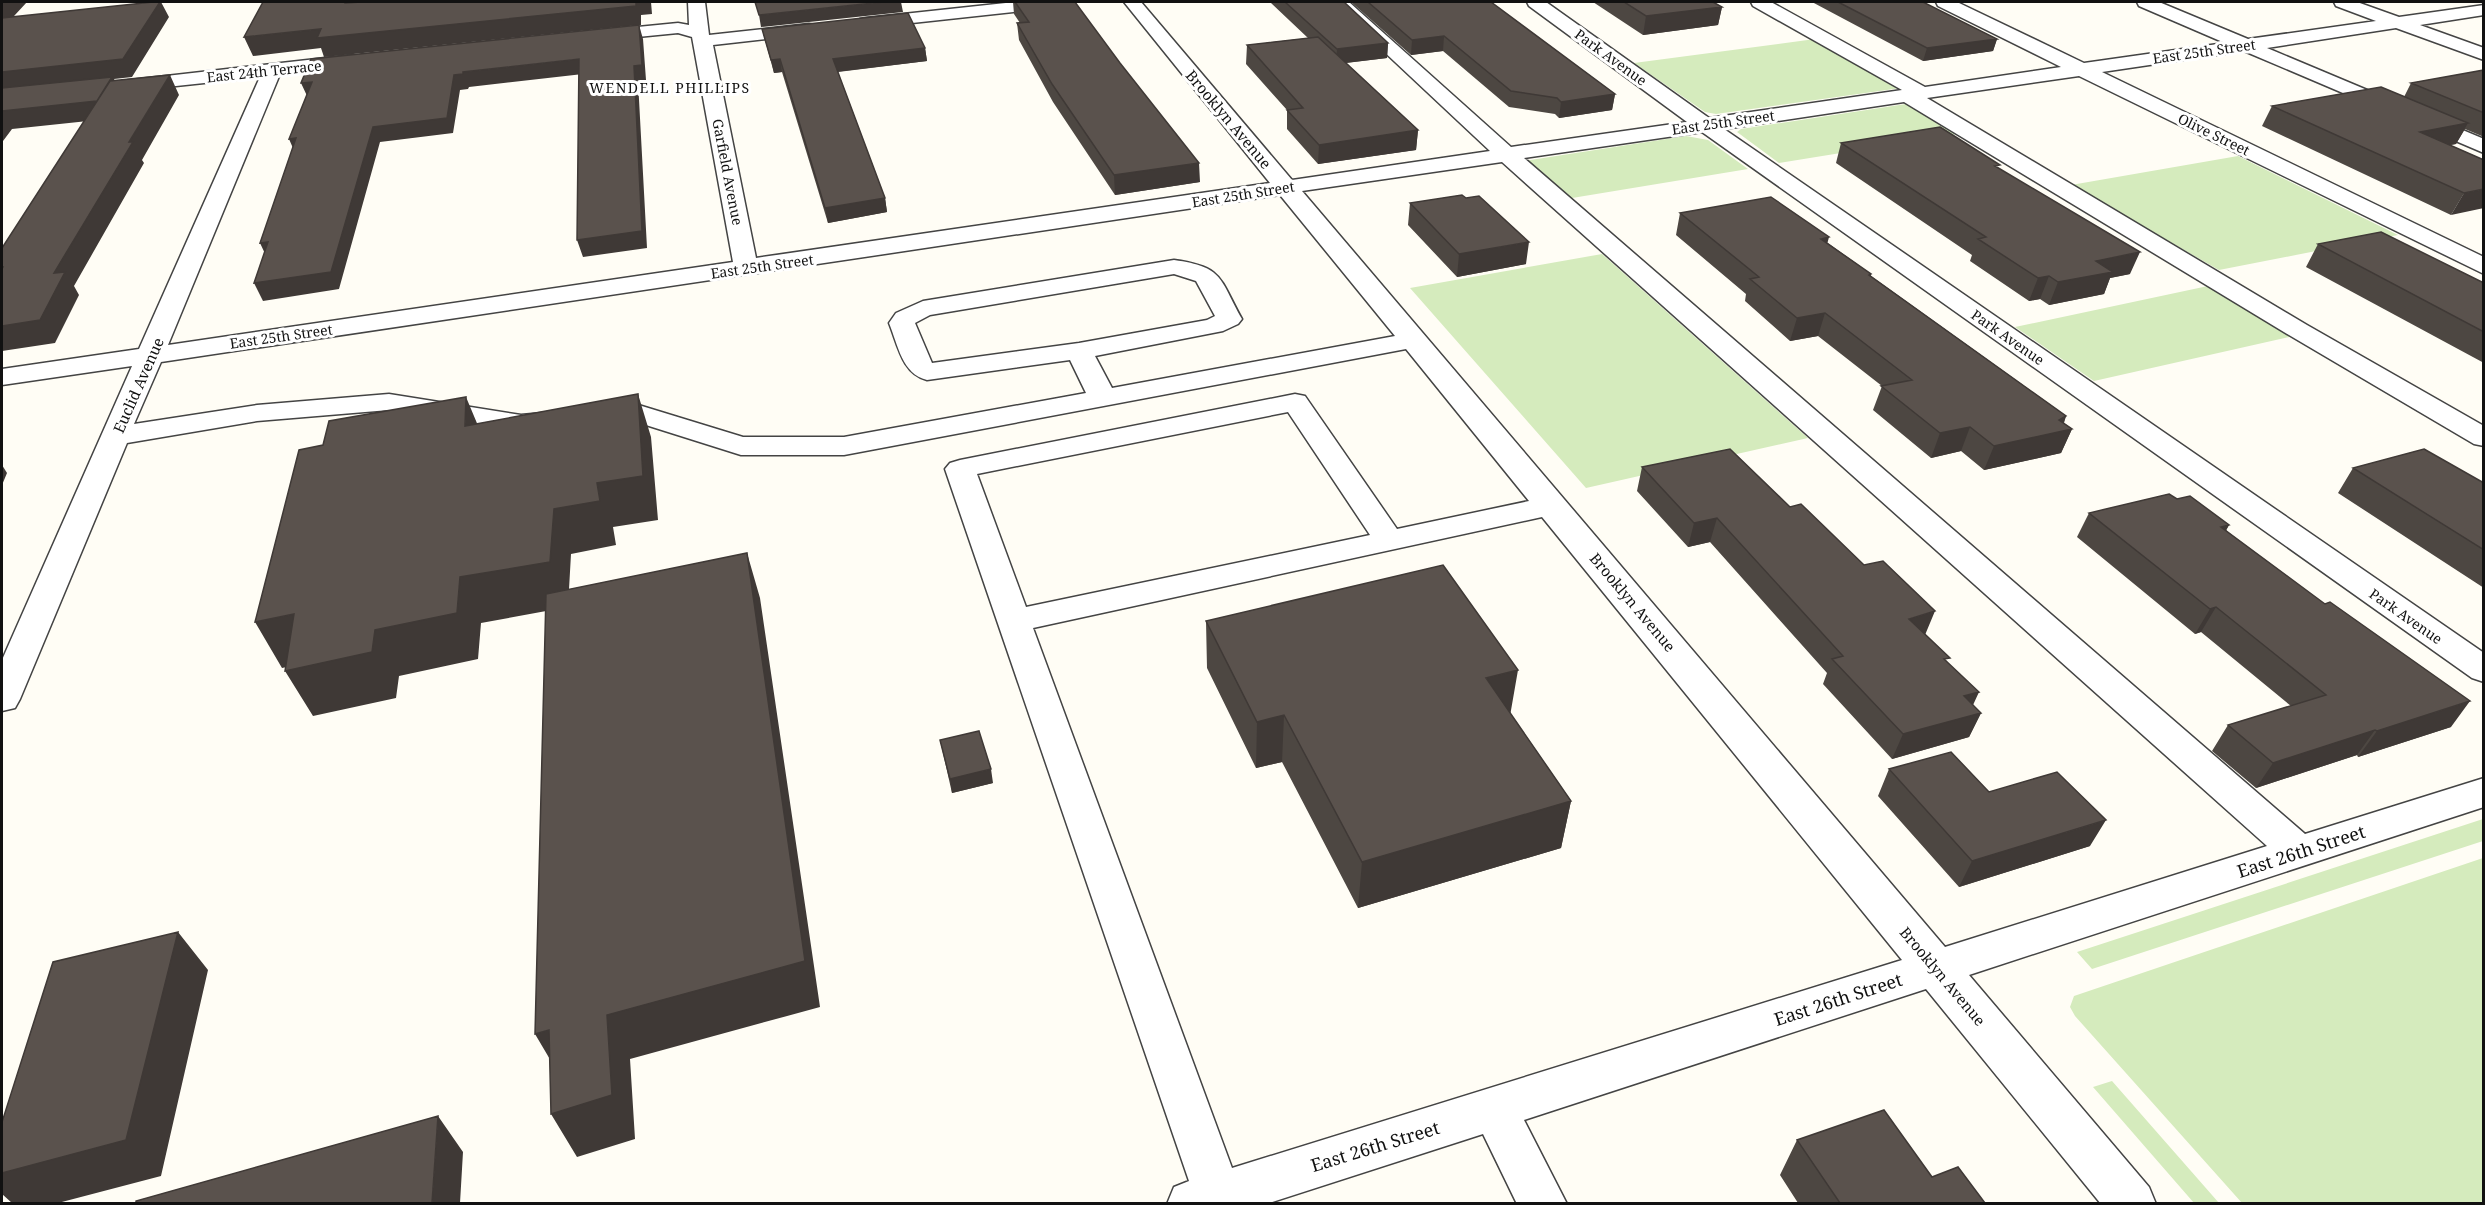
<svg xmlns="http://www.w3.org/2000/svg" width="2485" height="1205" viewBox="0 0 2485 1205" font-family="'Noto Serif',serif">
<style>
.green{fill:#d5ebbd}
.lines{fill:none;stroke-linecap:round;stroke-linejoin:round}
.minor-casing{stroke:#444;stroke-width:3}
.minor{fill:#fff;fill-rule:evenodd}
.wall{fill:#4d4742}
.shaded-wall{fill:#3f3936}
.building{fill:#5a524d;stroke:#3f3936;stroke-width:1.5}
.labels{text-anchor:middle;dominant-baseline:central;stroke-width:6;stroke-linejoin:round;paint-order:stroke}
.far-street-label{font-size:14px;fill:#111;stroke:#fff}
.far-neighbourhood-label{font-size:14px;letter-spacing:1.5px;fill:#111;stroke:#fff}
.street-label{font-size:15px;fill:#111;stroke:#fff}
.near-street-label{font-size:18px;fill:#111;stroke:#fff}
</style>
<rect width="100%" height="100%" fill="#fffdf5"/>
<path class="green" d="M1815 39 1901 88 1716 114 1705 112 1634 63Z
M1906 104 1958 134 1779 163 1737 132 1741 129Z
M1686 136 1708 140 1748 169 1566 199 1524 161Z
M2238 156 2398 235 2219 270 2071 185Z
M1602 254 1808 438 1586 488 1410 288Z
M2208 286 2294 336 2094 381 2015 327Z
M2483 819V841L2092 969 2077 952Z
M2483 858V1203H2242L2075 1016 2070 1007 2074 996Z
M2112 1081 2219 1203H2194L2093 1087Z"/>
<g class="lines">
<defs>
<path id="minor" d="M688 2H705L709 35 809 24 815 25 818 29 815 33 809 34 713 45 756 258 1270 183 1124 2H1141L1292 180 1490 151 1331 2H1349L1511 147 1687 122 1529 6 1527 2H1546L1709 118 1902 90 1753 6 1751 2H1771L1925 87 2061 67 1938 6 1936 2H1957L2084 63 2225 43 2139 6 2137 2H2159L2248 39 2376 21 2336 6 2334 2H2357L2399 17 2484 5V15L2420 25 2484 48V60L2396 28 2267 48 2484 139V153L2244 51 2102 72 2484 257V274L2079 76 1927 98 2307 325 2484 426V446L2474 444 2289 335 1904 102 1724 129 2484 653V682L2472 678 1702 132 1524 158 2305 834 2484 778V807L1969 975 2149 1187 2156 1204H2101L1926 989 1524 1120 1567 1204H1517L1483 1134 1266 1204H1167L1174 1187 1189 1181 945 469 950 463 960 460 1295 394 1305 396 1397 529 1529 501 1406 349 844 455H741L630 420 601 422 591 420 587 414 591 408 632 403 743 437H844L1086 393 1070 360 927 380C902 374 898 345 889 323L896 313 923 301 1174 260C1224 267 1219 278 1242 319L1238 324 1223 331 1095 356 1112 388 1395 336 1280 195 161 362 134 424 257 405 389 394 521 415 543 413 553 415 557 421 553 427 521 433 389 410 257 421 127 443 20 699 15 708 2 711V660L132 366 2 385V369L139 349 260 77 129 91 122 89 119 85 122 81 352 55 359 57 361 61 359 65 352 67 280 74 168 345 733 262 692 37 678 33 597 41 591 40 588 36 591 32 597 31 678 23 689 25ZM1502 162 2267 846 1945 947 1302 191ZM1174 274 1196 281 1215 316 1207 320 1079 343 932 363 915 323 930 315ZM1288 412 1370 535 1026 607 977 474ZM1542 517 1902 960 1232 1168 1033 628Z
M1015 2H1068L1065 6 1059 7 866 28 860 27 857 23 860 19 866 18Z"/>
</defs>
<use href="#minor" class="minor-casing"/>
<use href="#minor" class="minor"/>
</g>
<path class="wall" d="M1013 2H1075L1200 182 1115 195 1053 102 1019 40 1017 23H1020L1014 14Z
M1271 2H1344L1388 43 1387 58 1346 63 1418 130 1416 150 1318 164 1287 129V110L1246 64 1247 45 1308 38 1271 3Z
M1351 2H1491L1615 94 1612 110 1559 118 1555 114 1509 107 1443 51 1411 55Z
M1593 2H1713L1722 7 1718 25 1643 35Z
M1812 2H1923L1997 39 1993 51 1923 61Z
M762 29 925 48 927 61 838 72 885 198 887 212 828 223 782 72 774 73Z
M2484 70V137L2465 129 2456 144 2450 145 2484 160 2451 215 2262 126 2272 106 2404 97 2411 83Z
M1841 143 1999 168 2130 274 2110 278 2104 294 2049 305 2040 299 2029 301 1970 261 1972 255 1836 163Z
M1410 203 1526 264 1457 277 1408 225Z
M1680 213 1828 243 1871 274V276L2066 416 2064 423 2072 429 2061 453 1984 470 1961 451 1931 458 1873 410 1882 386 1818 336 1790 341 1745 301 1746 294 1676 235Z
M2318 244 2484 283V363L2306 267Z
M1642 467 1790 507 1925 634 1948 663 1973 705 1981 713 1969 737 1892 759 1823 684 1827 673 1710 542 1688 547 1637 491Z
M2353 468 2484 483V588L2338 493Z
M2177 499 2229 525 2226 530 2451 727 2358 757 2357 755 2256 788 2212 751 2228 725 2291 706 2201 632 2195 634 2077 537 2089 513Z
M1206 621 1511 714 1571 801 1561 848 1358 908 1282 762 1256 768 1207 668Z
M940 740 993 783 952 793Z
M1889 769 1989 792 2090 846 1959 887 1878 796Z
M1797 1140 1932 1177 1985 1203H1798L1780 1175Z"/>
<path class="shaded-wall" d="M2 2H27L2 29Z
M160 2H161L169 17 132 77 114 79 122 95 107 119 12 129 3 141 2 142V72Z
M636 2H651L652 14 641 15V25H639L643 39 646 80 638 81 647 248 583 257 577 240 634 66 639 25 324 57 321 48 253 56 244 37 321 29Z
M883 2H901L903 12 761 27 759 15Z
M1722 7 1718 25 1643 35 1646 16Z
M1444 36 1443 51 1411 55 1412 40Z
M1997 39 1993 51 1923 61 1927 48Z
M1388 43 1387 58 1336 64 1337 49Z
M925 48 927 61 835 72 833 59Z
M579 59 583 74 469 87 468 89 460 90 453 133 380 142 339 289 263 301 254 283 373 127 454 75 463 72Z
M780 59 782 72 774 73 771 60Z
M170 75 179 95 142 160 144 163 74 286 79 295 55 343 2 351V326L129 142Z
M312 82 308 98 301 83Z
M1615 94 1612 110 1559 118 1561 102Z
M2468 123 2456 144 2409 152 2420 132Z
M1418 130 1416 150 1318 164 1319 145Z
M296 138V155L289 139Z
M1199 163 1200 182 1115 195 1114 175Z
M2484 189V208L2451 215 2464 193Z
M885 198 887 212 828 223 825 208Z
M1829 237 1823 260 1821 239Z
M268 242V260L260 243Z
M1529 242 1526 264 1457 277 1459 254Z
M2140 252 2130 274 2110 278 2104 294 2049 305 2058 282 2096 261Z
M2049 276 2040 299 2029 301 2038 278Z
M1825 313 1818 336 1790 341 1797 318Z
M638 394 651 437 658 520 613 527 616 545 571 554 568 607 481 623 478 659 399 676 396 698 313 716 285 671 375 630 460 577 554 509 597 483Z
M466 397 484 440 465 426Z
M2066 416 2060 432 2072 429 2061 453 1984 470 1994 446Z
M1970 427 1961 451 1931 458 1940 433Z
M2 465 7 473 2 485Z
M1717 518 1710 542 1688 547 1694 523Z
M2229 525 2216 549 2221 527Z
M747 553 760 598 820 1007 630 1059 635 1139 577 1157 551 1114 607 1015Z
M2216 607 2201 632 2195 634 2210 609Z
M1935 611 1925 635 1909 619Z
M294 614 320 660 282 668 255 622Z
M1518 670 1510 716 1486 678Z
M1979 692 1968 716 1981 713 1969 737 1892 759 1903 734 1964 696Z
M2470 701 2451 727 2358 757 2377 731Z
M1284 715 1282 762 1256 768 1257 722Z
M2375 730 2357 755 2256 788 2273 763Z
M991 769 993 783 952 793 950 779Z
M1571 801 1561 848 1358 908 1362 862Z
M2106 820 2090 846 1959 887 1972 861Z
M178 932 208 970 161 1176 58 1203H12L2 1194V1173Z
M549 1030 561 1078 535 1034Z
M438 1116 463 1152 460 1203H432Z"/>
<path class="building" d="M153 2H160L123 59 2 72V18Z
M263 2H345V3L362 2H636V6L317 38 321 29 244 37Z
M755 2H883L759 15Z
M1015 2H1075L1120 63 1199 163 1114 175 1052 84 1017 23 1029 22Z
M1285 2H1344L1388 43 1337 49Z
M1368 2H1491L1615 94 1561 102 1557 98 1511 91 1444 36 1412 40Z
M1624 2H1713L1722 7 1646 16Z
M1838 2H1923L1997 39 1927 48Z
M908 13 925 48 833 59 885 198 825 208 780 59 771 60 762 29Z
M639 25 642 65 634 66 642 231 577 240 579 59 463 72V74L454 75 447 118 373 127 331 272 254 283 268 242 260 243 296 138 289 139 312 82 301 83 311 59Z
M1318 37 1418 130 1319 145 1287 110 1303 108 1247 45Z
M2484 70V113L2411 83Z
M170 75 129 142H133L54 273 65 272 40 320 2 326V269L3 267H2V248L110 81Z
M112 77 97 101 2 111V88Z
M2381 87 2468 123 2420 132 2484 160V189L2464 193 2272 106Z
M1940 127 2000 165 1995 166 2140 252 2096 261 2113 272 2058 282 2049 276 2038 278 1978 239 1986 237 1841 143Z
M1462 195 1466 198 1479 196 1529 242 1459 254 1410 203Z
M1771 197 1829 237 1821 239 1871 274 1869 275 2066 416 2059 420 2072 429 1994 446 1970 427 1940 433 1881 386 1912 380 1825 313 1797 318 1750 279 1759 277 1680 213Z
M2381 232 2484 283V332L2318 244Z
M638 394 643 476 597 483 600 501 554 509 550 562 460 577 457 613 375 630 372 652 285 671 294 614 255 622 299 450 323 445 329 421 466 397 465 426Z
M1730 449 1790 507 1801 504 1864 565 1883 561 1935 611 1909 619 1950 658 1944 659 1979 692 1964 696 1981 713 1903 734 1832 659 1843 656 1717 518 1694 523 1642 467Z
M2424 449 2484 483V550L2353 468Z
M2169 494 2177 499 2190 496 2229 525 2221 527 2325 604 2330 602 2470 701 2377 731 2375 730 2273 763 2228 725 2326 695 2216 607 2210 609 2089 513Z
M747 553 805 961 607 1015 612 1095 551 1114 549 1030 535 1034 546 594Z
M1443 565 1518 670 1486 678 1571 801 1362 862 1284 715 1257 722 1206 621Z
M979 731 991 769 950 779 940 740Z
M1951 752 1989 792 2057 772 2106 820 1972 861 1889 769Z
M178 932 126 1140 2 1173V1122L53 962Z
M1884 1110 1932 1177 1958 1167 1985 1203H1838H1840L1797 1140Z
M438 1116 432 1203H136V1201Z"/>
<g class="labels">
<g class="far-street-label">
<text transform="translate(2204 51) rotate(-8)">East 25th Street</text>
<text transform="translate(1611 57) rotate(36)">Park Avenue</text>
<text transform="translate(264 71) rotate(-6)">East 24th Terrace</text>
<text transform="translate(1723 122) rotate(-8)">East 25th Street</text>
<text transform="translate(2214 134) rotate(26)">Olive Street</text>
<text transform="translate(728 172) rotate(79)">Garfield Avenue</text>
<text transform="translate(1243 194) rotate(-9)">East 25th Street</text>
<text transform="translate(762 266) rotate(-8)">East 25th Street</text>
<text transform="translate(281 336) rotate(-8)">East 25th Street</text>
<text transform="translate(2008 337) rotate(35)">Park Avenue</text>
<text transform="translate(2406 616) rotate(35)">Park Avenue</text>
</g>
<g class="far-neighbourhood-label">
<text x="670" y="87">WENDELL PHILLIPS</text>
</g>
<g class="street-label">
<text transform="translate(1229 119) rotate(50)">Brooklyn Avenue</text>
<text transform="translate(138 385) rotate(-66)">Euclid Avenue</text>
<text transform="translate(1633 602) rotate(50)">Brooklyn Avenue</text>
<text transform="translate(1943 976) rotate(50)">Brooklyn Avenue</text>
</g>
<g class="near-street-label">
<text transform="translate(2301 851) rotate(-18)">East 26th Street</text>
<text transform="translate(1838 999) rotate(-18)">East 26th Street</text>
<text transform="translate(1375 1146) rotate(-17)">East 26th Street</text>
</g>
</g>
<rect width="2485" height="1205" fill="none" stroke="#111111" stroke-width="6"/>
</svg>
